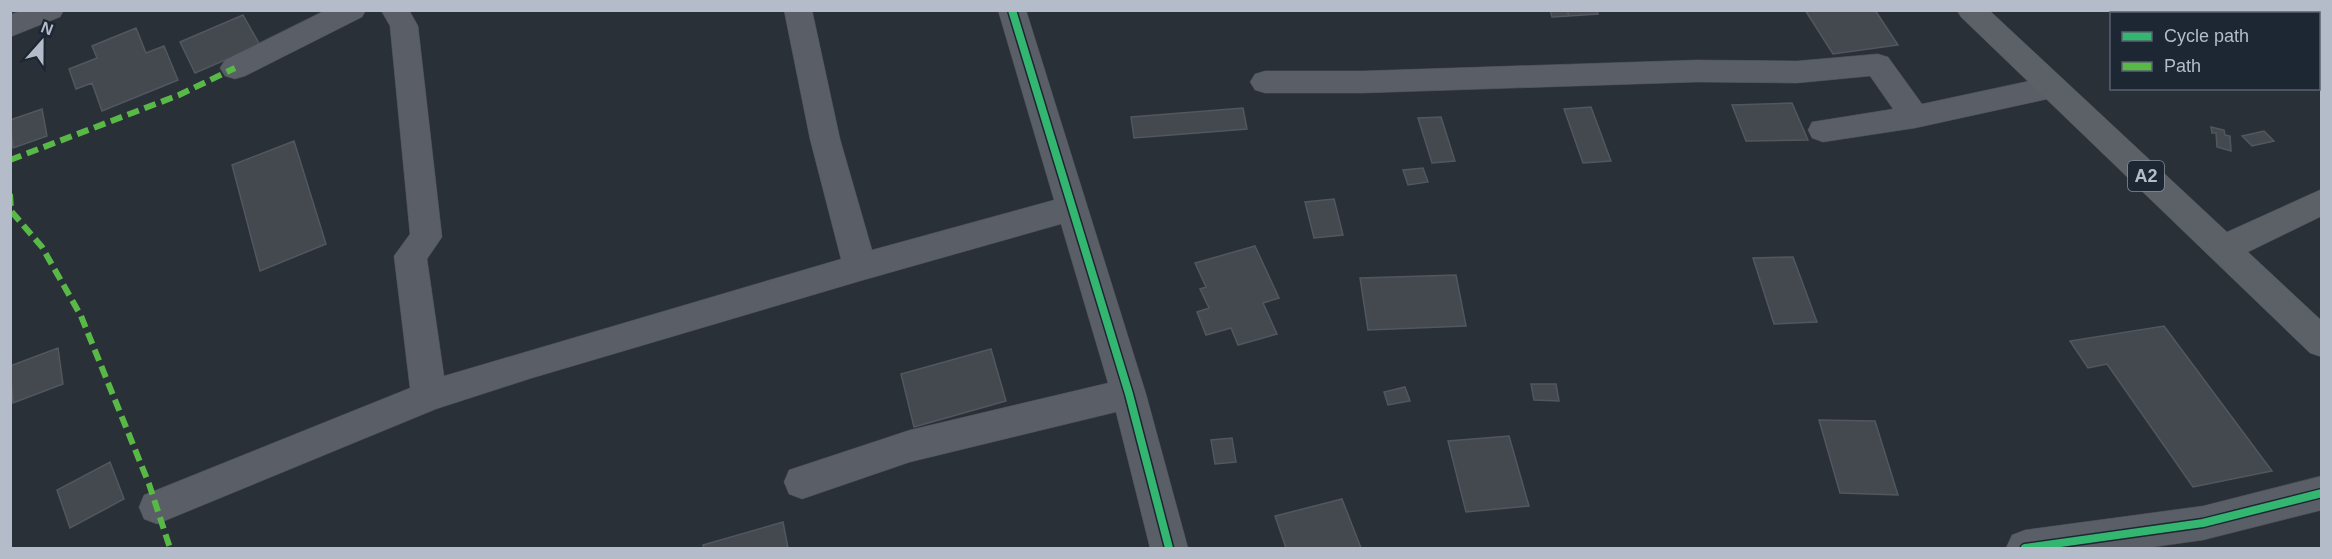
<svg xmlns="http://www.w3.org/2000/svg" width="2332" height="559" viewBox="0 0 2332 559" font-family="Arial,sans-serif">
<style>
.building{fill:#444950;stroke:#52575f;stroke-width:1.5}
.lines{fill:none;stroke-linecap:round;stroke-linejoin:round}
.minor-casing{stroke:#484c53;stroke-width:1}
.major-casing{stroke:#484c55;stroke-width:1}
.minor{fill:#5a5e66;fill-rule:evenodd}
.major{fill:#5c6168;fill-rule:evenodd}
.quiet{stroke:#58b947;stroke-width:6;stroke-dasharray:12 6;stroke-linecap:butt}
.cycleway-casing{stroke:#1d2633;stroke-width:11}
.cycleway{stroke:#33b770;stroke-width:8}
.labels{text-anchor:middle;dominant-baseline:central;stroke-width:4.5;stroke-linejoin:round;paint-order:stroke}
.shield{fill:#1d2633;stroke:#878f9c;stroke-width:1.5}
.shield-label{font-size:18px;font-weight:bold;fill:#b4bcc9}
</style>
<rect width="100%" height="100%" fill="#2a3038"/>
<path class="building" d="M1550 10H1567L1569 16 1552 17Z
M1567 10H1597L1598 14 1569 16Z
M1805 10H1875L1898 45 1833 54Z
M243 15 260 45 195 73 180 42Z
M136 28 146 53 164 46 178 80 102 111 92 83 76 89 69 69 97 58 92 46Z
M1792 103 1808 140 1746 141 1732 105Z
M1591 107 1611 161 1583 163 1564 109Z
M1243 108 1247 129 1134 138 1131 117Z
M42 109 47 136 13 148 10 120Z
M1441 117 1455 161 1432 163 1418 118Z
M2211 127 2224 130 2225 135 2230 136 2231 151 2217 147 2216 133H2212Z
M2264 131 2274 141 2252 146 2242 136Z
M294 141 326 244 260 271 232 165Z
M1423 168 1428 182 1408 185 1403 170Z
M1334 199 1343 235 1314 238 1305 202Z
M1255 246 1279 298 1263 303 1277 334 1238 345 1231 328 1206 335 1197 312 1209 308 1200 289 1206 287 1195 263Z
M1793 257 1817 322 1774 324 1753 258Z
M1456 275 1466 326 1368 330 1360 278Z
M2164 326 2272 471 2193 487 2107 364 2088 368 2070 341Z
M58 348 63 384 13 403 10 366Z
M991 349 1006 401 914 427 901 374Z
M1531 384H1556L1559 401 1534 400Z
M1405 387 1410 401 1388 405 1384 392Z
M1819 420 1875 421 1898 495 1840 493Z
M1509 436 1529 506 1466 512 1448 441Z
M1232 438 1236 462 1215 464 1211 440Z
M110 462 124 499 70 528 57 490Z
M1342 499 1361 548H1286L1275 516Z
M783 522 788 548H704L703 545Z"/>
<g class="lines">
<defs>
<path id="minor" d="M22 10H64L60 17 10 37V15Z
M326 10H366L362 17 245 76 235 79 225 76 220 68 225 60Z
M381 10H409L418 26 442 237 427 259 444 376 841 259 810 139 784 10H812L840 139 872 250 1054 200 998 10H1026L1146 394 1188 548H1150L1116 412 910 462 802 499 789 494 784 482 789 470 910 430 1108 383 1061 224 860 281 532 378 436 409 157 524 144 519 139 507 144 495 410 388 394 256 410 234 390 26Z
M1878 54 1888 57 1922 104 2052 76 2062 79 2067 87 2062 95 2052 98 1915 128 1823 142 1812 138 1808 130 1812 122 1893 109 1870 76 1797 83 1697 82 1362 93H1265L1255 90 1250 82 1255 74 1265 71H1362L1697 60 1797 61Z
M2322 476V510L2203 540 2146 548H2006L2012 535 2025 530 2203 506Z"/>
<path id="major" d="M1957 10H1989L2227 232 2322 189V216L2248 252 2322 321V357L2310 353 1961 17Z"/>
</defs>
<use href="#minor" class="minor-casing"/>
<use href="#major" class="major-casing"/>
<use href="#minor" class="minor"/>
<use href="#major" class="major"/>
<path class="quiet" d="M10 160 179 95 235 68
M10 194 11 211 42 247 81 316 149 484 170 548"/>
<defs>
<path id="cycleway" d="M1012 10 1129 394 1169 548
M2025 548 2203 523 2322 493"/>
</defs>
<use href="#cycleway" class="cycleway-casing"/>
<use href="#cycleway" class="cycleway"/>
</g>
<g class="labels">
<rect class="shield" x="2128" y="161" width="36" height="30" rx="4.5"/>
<g class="shield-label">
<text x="2146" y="176">A2</text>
</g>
</g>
<rect width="2332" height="559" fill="none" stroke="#b4bcc9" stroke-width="24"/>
<rect x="2110" y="12" width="210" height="78" fill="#1d2633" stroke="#59626f" stroke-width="1.5"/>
<rect x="2122" y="32" width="30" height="9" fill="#33b770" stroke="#59626f" stroke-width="1.5"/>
<text x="2164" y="42" font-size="18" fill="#b4bcc9">Cycle path</text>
<rect x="2122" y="62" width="30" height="9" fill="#58b947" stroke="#59626f" stroke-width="1.5"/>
<text x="2164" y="72" font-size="18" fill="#b4bcc9">Path</text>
<g transform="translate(42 42) rotate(21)" stroke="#1d2633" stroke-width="4.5" paint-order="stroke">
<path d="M0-4.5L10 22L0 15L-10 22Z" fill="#b4bcc9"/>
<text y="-9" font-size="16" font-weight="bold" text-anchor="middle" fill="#b4bcc9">N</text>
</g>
</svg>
